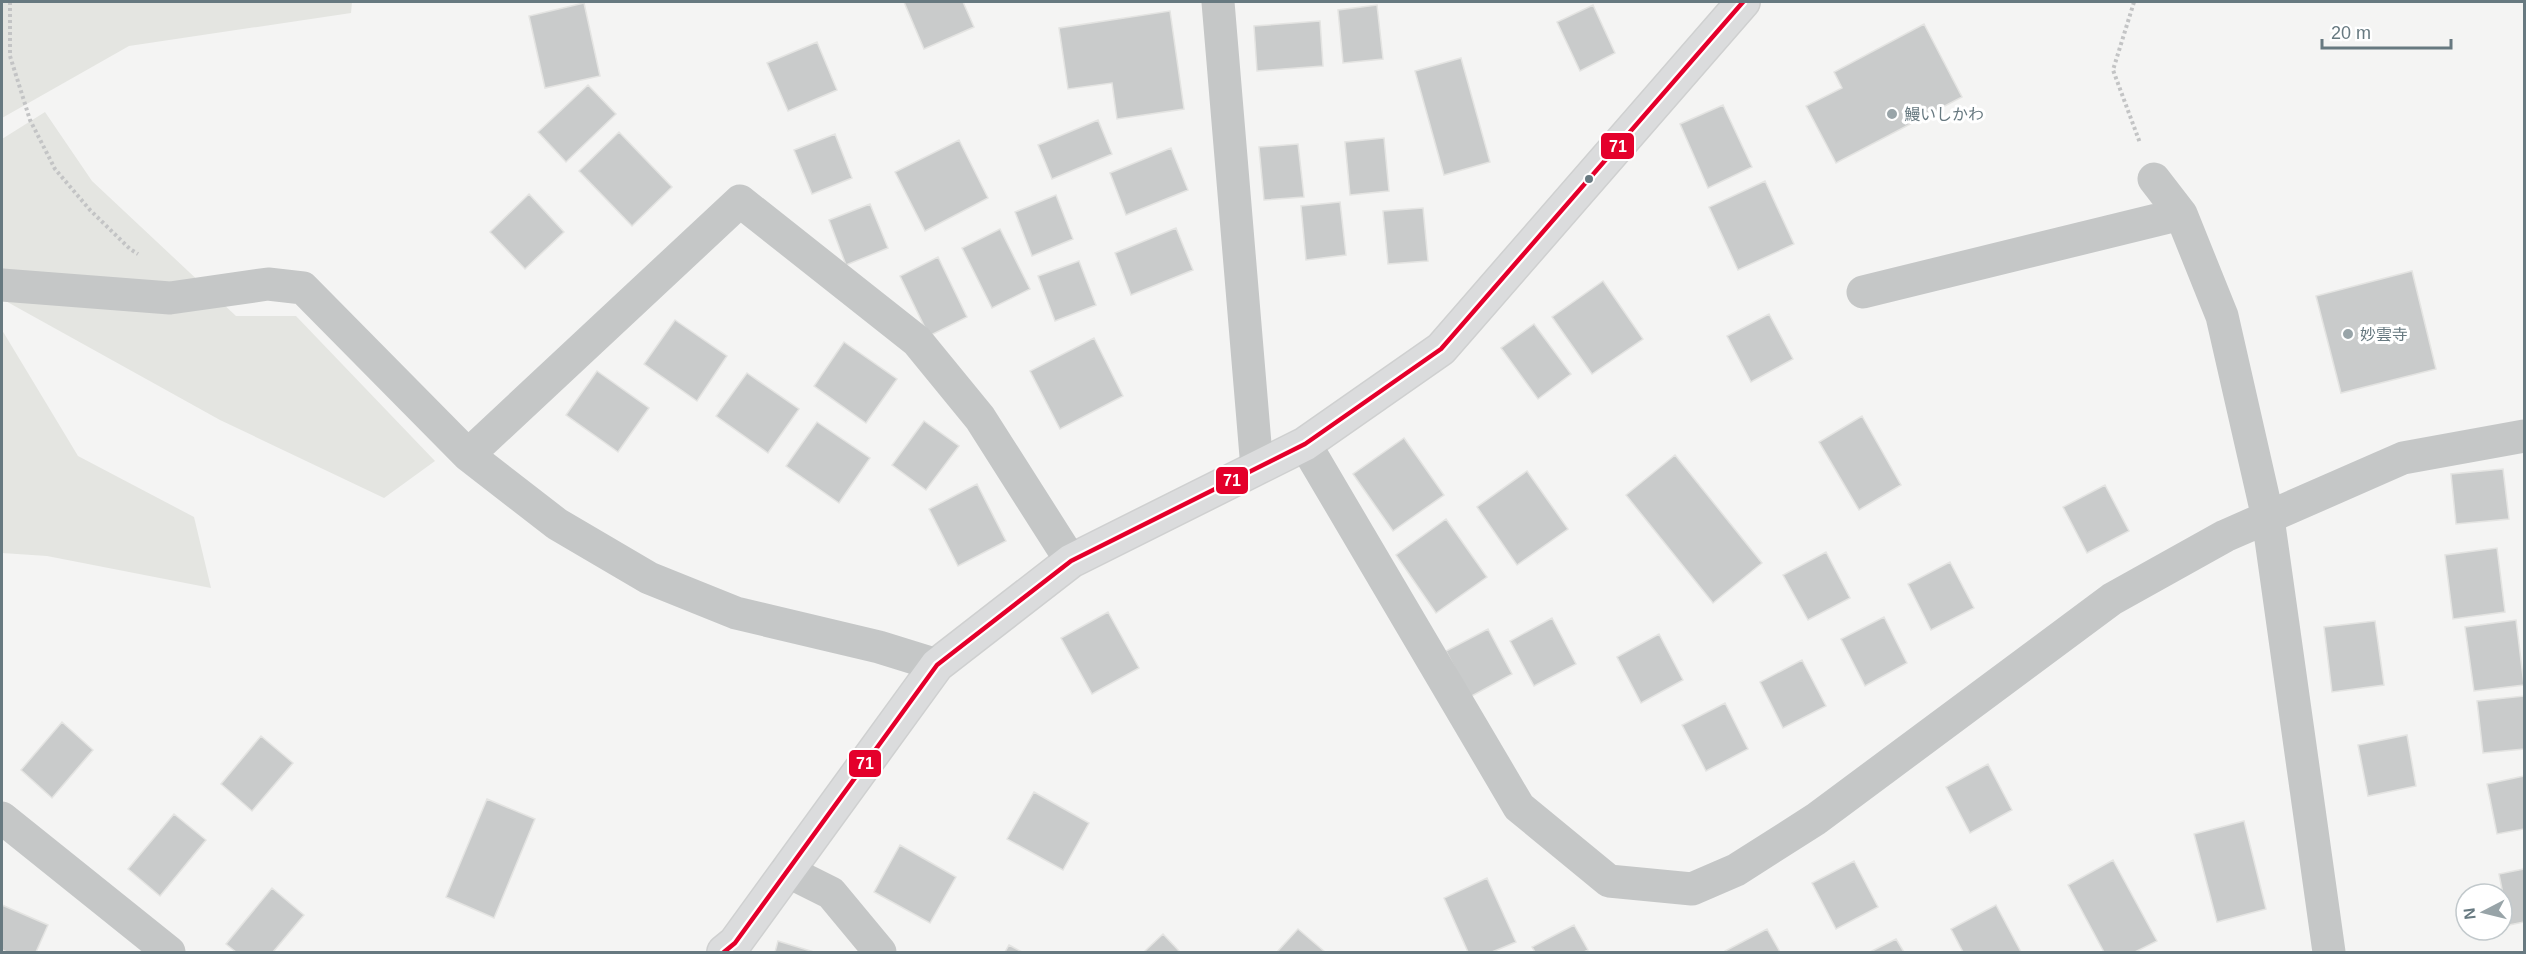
<svg xmlns="http://www.w3.org/2000/svg" width="2526" height="954" viewBox="0 0 2526 954" font-family="Arial,'Noto Sans JP',sans-serif">
<style>
.green{fill:#e4e5e1}
.building{fill:#c9cbcb;stroke:#e4e4e2;stroke-width:1.5}
.lines{fill:none;stroke-linecap:round;stroke-linejoin:round}
.major-casing{stroke:#cfd0d0;stroke-width:36}
.path{stroke:#c3c4c5;stroke-width:4;stroke-dasharray:3 3;stroke-linecap:butt}
.minor{stroke:#c5c7c7;stroke-width:33}
.major{stroke:#dbdcdd;stroke-width:33}
.bus-1-casing{stroke:#fff;stroke-width:9}
.bus-1{stroke:#e4002b;stroke-width:4.5}
.poi-dot{fill:#98a4a8;stroke:#fff;stroke-width:2}
.bus-dot{fill:#677980;stroke:#fff;stroke-width:2}
.labels{text-anchor:middle;dominant-baseline:central;stroke-width:6;stroke-linejoin:round;paint-order:stroke}
.poi-label{font-size:16px;fill:#677980;stroke:#fff;text-anchor:start}
.line-badge{stroke:#fff;stroke-width:2}
.badge-label{font-size:16px;text-anchor:middle;font-weight:bold;fill:#fff}
</style>
<rect width="100%" height="100%" fill="#f4f4f3"/>
<path class="green" d="M2 2H352L351 13 129 46 2 118Z
M45 112 92 181 236 316H296L435 461 384 498 220 420 2 299V139Z
M2 330 78 456 194 517 211 588 47 556 2 553Z"/>
<path class="building" d="M904 2H963L974 27 924 49Z
M584 3 600 76 545 88 529 16Z
M1377 5 1383 59 1343 63 1338 10Z
M1593 5 1615 53 1580 71 1557 22Z
M1170 11 1184 109 1117 119 1112 83 1068 89 1059 28Z
M1320 21 1323 66 1257 71 1254 26Z
M1924 24 1962 97 1836 163 1806 106 1842 88 1834 72Z
M817 42 837 90 788 111 767 63Z
M1461 58 1490 162 1444 175 1415 71Z
M588 85 616 114 566 162 538 132Z
M1723 105 1752 167 1708 188 1680 124Z
M1098 120 1112 154 1052 179 1038 145Z
M619 132 672 187 632 226 579 171Z
M835 134 852 178 812 194 794 150Z
M1384 138 1389 191 1350 195 1345 142Z
M959 140 988 198 925 231 895 172Z
M1298 144 1304 197 1264 200 1259 147Z
M1171 148 1188 190 1126 215 1110 173Z
M1765 181 1794 244 1738 270 1709 207Z
M529 194 564 232 525 269 490 232Z
M1056 195 1073 239 1032 256 1015 212Z
M1340 202 1346 255 1306 260 1301 206Z
M870 204 888 248 846 265 829 220Z
M1423 208 1428 261 1388 264 1383 211Z
M1176 228 1193 270 1131 295 1115 253Z
M1000 229 1030 289 992 308 962 248Z
M938 257 967 317 929 336 900 276Z
M1079 261 1096 305 1055 321 1038 276Z
M2412 271 2436 369 2341 393 2316 296Z
M1603 281 1643 339 1592 374 1552 317Z
M1769 314 1793 359 1751 382 1727 336Z
M675 320 727 356 697 401 644 364Z
M1534 324 1571 374 1538 399 1501 348Z
M1094 338 1123 396 1060 429 1030 371Z
M844 342 897 379 866 423 814 386Z
M597 371 649 408 618 452 566 415Z
M747 373 799 409 768 453 716 416Z
M1862 416 1901 485 1859 510 1819 442Z
M924 421 959 446 926 490 892 465Z
M817 422 870 458 839 503 786 466Z
M1404 438 1444 495 1393 531 1353 474Z
M1675 455 1762 563 1713 603 1626 495Z
M2503 469 2509 519 2456 524 2451 474Z
M1527 471 1568 529 1517 565 1477 507Z
M977 484 1006 541 958 566 929 509Z
M2105 485 2129 531 2087 553 2063 507Z
M1446 519 1487 577 1436 613 1396 555Z
M2497 548 2505 612 2453 619 2445 555Z
M1826 552 1850 598 1808 620 1783 575Z
M1950 562 1974 608 1931 630 1908 584Z
M1108 612 1139 668 1092 694 1061 638Z
M1884 617 1907 663 1865 686 1841 639Z
M1552 618 1576 664 1534 686 1510 641Z
M2516 620 2524 685 2474 691 2465 627Z
M2375 621 2384 685 2332 692 2324 627Z
M1488 629 1512 674 1470 697 1446 651Z
M1659 634 1683 680 1641 703 1617 657Z
M1802 660 1826 706 1783 728 1760 682Z
M2524 696V749L2483 753 2477 701Z
M1725 703 1748 749 1706 771 1682 725Z
M62 722 93 750 52 798 21 770Z
M2407 735 2416 786 2368 796 2358 745Z
M261 736 293 763 252 811 221 784Z
M1988 764 2012 810 1970 833 1946 787Z
M2524 776V829L2497 834 2487 784Z
M1034 792 1089 823 1063 870 1007 839Z
M487 799 535 819 494 918 446 897Z
M174 814 206 840 160 896 128 869Z
M2244 821 2266 909 2217 922 2194 834Z
M900 845 956 877 930 923 874 892Z
M2113 860 2157 941 2135 952H2104L2068 885Z
M1854 861 1878 907 1836 929 1812 883Z
M2524 869V922L2509 925 2499 874Z
M1487 878 1516 942 1492 952H1468L1444 898Z
M272 888 304 915 273 952H236L226 944Z
M2 905 48 925 36 952H7L2 950Z
M1996 905 2021 952H1963L1951 929Z
M1574 925 1588 950 1584 952H1535L1532 947Z
M1298 929 1325 952H1277Z
M1767 929 1780 952H1725V951Z
M1163 934 1180 952H1144Z
M1896 939 1904 952H1870Z
M778 941 814 952H775Z
M1009 945 1022 952H1005Z"/>
<g class="lines">
<defs>
<path id="major" d="M724 952 735 943 937 665 1071 561 1305 444 1441 349 1743 2"/>
</defs>
<use href="#major" class="major-casing"/>
<path class="path" d="M10 2V56L30 120 55 169 90 210 130 249 138 254
M2134 2 2113 70 2140 143"/>
<path class="minor" d="M1218 2 1257 468
M2154 179 2181 214 2222 316 2268 518 2329 952
M2 285 170 298 268 284 303 288 468 455 557 524 649 578 736 613 879 647 937 665
M1863 292 2181 214
M1305 444 1519 807 1609 881 1692 889 1736 870 1816 819 2112 599 2225 536 2403 458 2524 436
M468 455 740 201 917 341 980 418 1071 561
M2 818 169 952
M787 871 831 893 880 952"/>
<use href="#major" class="major"/>
<defs>
<path id="bus-1" d="M724 952 735 943 937 665 1071 561 1305 444 1441 349 1743 2"/>
</defs>
<use href="#bus-1" class="bus-1-casing"/>
<use href="#bus-1" class="bus-1"/>
</g>
<g class="poi-dot">
<circle cx="1892" cy="114" r="6"/>
<circle cx="2348" cy="334" r="6"/>
</g>
<circle class="bus-dot" cx="1589" cy="179" r="5"/>
<g class="labels">
<g class="poi-label">
<text x="1904" y="114">鰻いしかわ</text>
<text x="2360" y="334">妙雲寺</text>
</g>
</g>
<g class="line-badge">
<rect x="1600" y="132" width="35" height="28" rx="6" fill="#e4002b"/>
<rect x="1215" y="466" width="34" height="29" rx="6" fill="#e4002b"/>
<rect x="848" y="749" width="34" height="29" rx="6" fill="#e4002b"/>
</g>
<g class="badge-label">
<text x="1618" y="152">71</text>
<text x="1232" y="486">71</text>
<text x="865" y="769">71</text>
</g>
<rect width="2526" height="954" fill="none" stroke="#677980" stroke-width="6"/>
<g transform="translate(2484 912) rotate(263)"><circle r="28" fill="#ffffff" stroke="#c2c9cc" stroke-width="1.5"/>
<path d="M0-4.5L10 22L0 15L-10 22Z" fill="#98a4a8"/>
<text y="-9" font-size="16" font-weight="bold" text-anchor="middle" fill="#677980">N</text>
</g>
<path d="M2322 39v9h129v-9" fill="none" stroke="#677980" stroke-width="3"/>
<text x="2331" y="39" font-size="18" fill="#677980" stroke="#ffffff" stroke-width="4.5" paint-order="stroke">20 m</text>
</svg>
